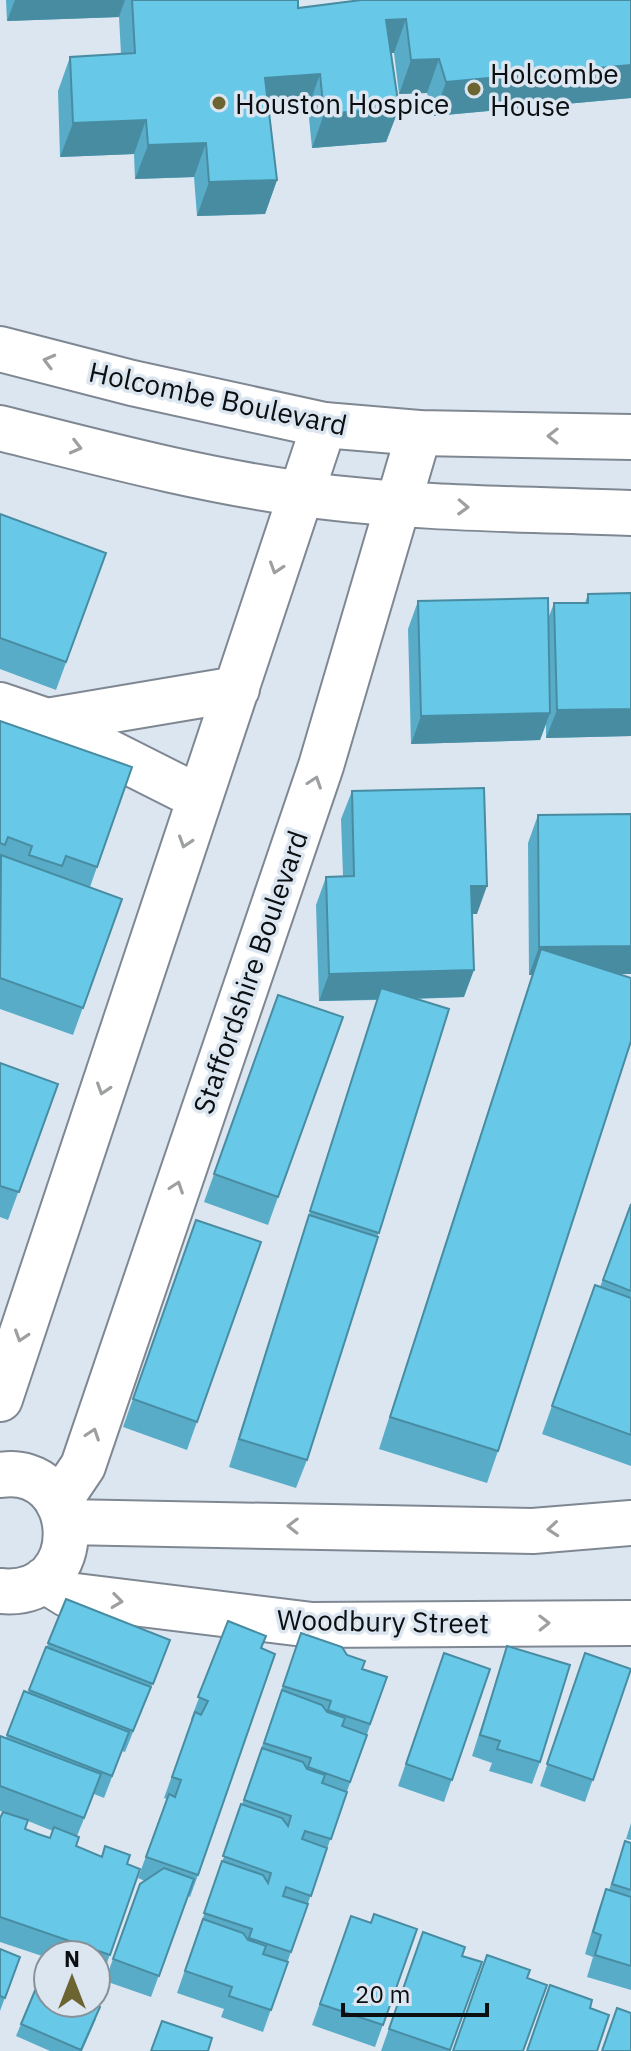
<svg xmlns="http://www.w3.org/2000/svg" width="631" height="2051" viewBox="0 0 631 2051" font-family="'IBM Plex Sans',sans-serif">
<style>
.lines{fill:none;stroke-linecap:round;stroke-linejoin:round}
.street-casing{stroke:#7f8892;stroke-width:48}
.primary-casing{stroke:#7f8892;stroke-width:48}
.street{stroke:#fff;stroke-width:44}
.primary{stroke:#fff;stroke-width:44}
.wall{fill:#59acc8;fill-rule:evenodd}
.shaded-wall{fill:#488ca2}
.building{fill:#67c8e8;stroke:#488ca2;stroke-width:2}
.oneway{stroke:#9d9fa0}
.poi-dot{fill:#6c6532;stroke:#dce6f1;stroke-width:3}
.labels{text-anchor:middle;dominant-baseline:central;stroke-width:7;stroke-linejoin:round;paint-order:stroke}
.poi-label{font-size:28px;fill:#0b0f12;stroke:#dce6f1;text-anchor:start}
.street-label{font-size:28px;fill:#0b0f12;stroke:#dce6f1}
</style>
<rect width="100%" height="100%" fill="#dce6f1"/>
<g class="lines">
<defs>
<path id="street" d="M0 705 47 721 200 798
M47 721 237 689
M0 1399 324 425
M0 1475C83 1462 92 1600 0 1591
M58 1503 83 1466 321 766 419 433
M66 1522 533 1531 631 1523
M44 1580 68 1595 312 1625 631 1623"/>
<path id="primary" d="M0 349 132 383 324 425 419 433 631 437
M0 428C100 453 200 480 303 494 412 509 522 509 631 513"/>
</defs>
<use href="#street" class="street-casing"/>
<use href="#primary" class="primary-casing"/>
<use href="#street" class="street"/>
<use href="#primary" class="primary"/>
</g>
<path class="wall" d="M6 0H298V8L631 0V98L434 116 427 93 399 94 394 53H391L399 108 386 142 312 148 308 108 269 111 277 180 265 214 197 216 194 177 135 179 134 154 60 157 58 91 70 57 121 54 119 17 7 21Z
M0 514 106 553 56 690 0 669Z
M631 593V736L546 738V724L540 740 411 744 408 629 418 601 548 619 554 603H585L588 594Z
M0 721 132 767 90 887 122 899 73 1035 0 1009Z
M352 791 477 914H472L464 997 416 999 449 1009 307 1460 296 1488 229 1467 377 1000 319 1001 316 905 326 877 343 876 341 819Z
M631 814V974H617L498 1451 487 1483 379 1449 532 975H529L528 843 538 815Z
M278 995 343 1017 268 1225 204 1202Z
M0 1063 58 1084 8 1220 0 1217Z
M631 1204V1466L542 1434 595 1285 600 1287Z
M196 1220 261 1242 187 1450 123 1427Z
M66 1599 170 1640 125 1752 122 1751 104 1798 94 1794 77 1836 76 1846 101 1857 140 1869 102 1977 96 1975V1955H48V1958L0 1942V1818L5 1812 0 1811V1736L6 1738 24 1691 28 1693ZM28 1821 53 1831 50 1838 25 1829Z
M228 1621 261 1648 198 1875 190 1897 188 1896 151 1997 105 1981 140 1884 145 1881 138 1878 167 1799 164 1798 192 1720 191 1719Z
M301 1633 347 1655 362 1669 387 1677 263 2032 221 2017 224 2009 177 1993Z
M507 1646 540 1762 532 1784 489 1771 492 1763 472 1756Z
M444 1653 490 1669 444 1802 398 1786Z
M585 1653 631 1669 585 1802 540 1786Z
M631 1823V1840L626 1839Z
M625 1841 631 1843V1990L587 1977 593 1957 585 1954 598 1911 606 1889 609 1890Z
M351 1916 370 1922 417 1929 375 2047 312 2025Z
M423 1932 462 1956 482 1962 450 2051H381Z
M0 1949 20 1957 0 2011Z
M96 2019 82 2051H50L16 2036 21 2024Z"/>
<path class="shaded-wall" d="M15 0H125L119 17 7 21Z
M406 19 394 53 373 54 386 20Z
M439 59 427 93 399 94 411 60Z
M631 65V98L434 116 446 82Z
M320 74 308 108 253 112 265 78Z
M399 108 386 142 312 148 324 114Z
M146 120 134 154 60 157 73 123Z
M206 143 194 177 135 179 148 145Z
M277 180 265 214 197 216 209 182Z
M631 709V736L546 738 557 710Z
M550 713 540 740 411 744 421 716Z
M471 886H487L477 914H461Z
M631 946V974L533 975 541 949 532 975H529L539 947Z
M474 970 464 997 319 1001 329 974Z"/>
<path class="building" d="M132 0H298V8L361 0H631V65L446 82 439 59 411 60 406 19 386 20 399 108 324 114 320 74 265 78 277 180 209 182 206 143 148 145 146 120 73 123 70 57 135 53Z
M0 514 106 553 66 662 0 638Z
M631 593V709L557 710 554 603H588V594Z
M548 598 550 713 421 716 418 601Z
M0 721 132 767 97 867 66 856 62 866 29 855 32 846 8 837 5 845 0 843Z
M484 788 487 886H471L474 970 329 974 326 877 354 876 352 791Z
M631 814V946L539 947 538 815Z
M1 855 122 899 83 1008 0 978Z
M541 949 631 978V1041L498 1451 390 1417Z
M381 988 449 1009 379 1233 310 1211Z
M278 995 343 1017 278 1197 214 1174Z
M0 1063 58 1084 19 1192 0 1186Z
M631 1204V1291L603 1280Z
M309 1215 378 1237 307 1460 239 1439Z
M196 1220 261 1242 197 1422 133 1399Z
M595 1285 631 1298V1435L552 1406Z
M66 1599 170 1640 153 1684 48 1643Z
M228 1621 266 1636 261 1648 275 1654 198 1875 146 1857 169 1794 175 1797 181 1780 172 1777 195 1712 201 1715 208 1701 198 1697Z
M301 1633 342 1647 347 1655 365 1661 362 1669 387 1677 370 1724 328 1710 331 1701 283 1686Z
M507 1646 570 1665 540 1762 497 1749 500 1741 480 1735Z
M46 1647 151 1687 133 1731 29 1690Z
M444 1653 490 1669 452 1780 406 1764Z
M585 1653 631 1669 593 1780 547 1764Z
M282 1690 322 1705 327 1712 345 1718 342 1726 367 1735 350 1782 308 1767 311 1758 264 1743Z
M24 1691 129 1732 112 1776 7 1735Z
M0 1736 101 1774 84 1818 0 1786Z
M262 1748 303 1762 307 1769 325 1775 322 1783 347 1792 331 1839 305 1831 302 1839 327 1848 311 1896 286 1887 283 1896 308 1904 291 1952 249 1938 252 1929 204 1913 222 1861 263 1875 268 1883 271 1873 223 1856 241 1804 282 1818 288 1826 291 1816 244 1800Z
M3 1812 28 1820 25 1829 38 1834 50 1838 54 1827 79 1837 76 1846 102 1857 105 1846 130 1855 127 1864 140 1869 110 1955 0 1917V1818Z
M625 1841 631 1843V1890L612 1884Z
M164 1868 194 1879 159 1976 113 1959 140 1884Z
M606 1889 631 1897V1966L595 1955 601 1935 593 1932Z
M374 1914 417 1929 383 2025 320 2004 351 1916 371 1923Z
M203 1919 243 1933 248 1940 266 1946 263 1954 288 1962 271 2010 229 1996 232 1987 185 1971Z
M423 1932 465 1947 462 1956 482 1962 450 2050 389 2029Z
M0 1949 20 1957 5 1998 0 1996Z
M487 1955 530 1970 527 1978 547 1985 523 2051H453Z
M39 1981 48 1984V2003H92L100 2007 81 2050 21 2024Z
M550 1985 592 2000 590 2008 609 2015 597 2051H527Z
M617 2008 631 2013V2051H602Z
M162 2021 212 2038 208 2051H151Z"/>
<defs><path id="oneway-chevron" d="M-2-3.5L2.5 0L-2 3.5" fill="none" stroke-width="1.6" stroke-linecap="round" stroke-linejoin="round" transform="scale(2)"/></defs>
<g class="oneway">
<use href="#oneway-chevron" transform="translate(49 361) rotate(-165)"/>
<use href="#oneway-chevron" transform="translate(553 436) rotate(-179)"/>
<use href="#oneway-chevron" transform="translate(76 447) rotate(14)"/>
<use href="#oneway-chevron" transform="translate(463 507) rotate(2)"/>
<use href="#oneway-chevron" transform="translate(276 568) rotate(108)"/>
<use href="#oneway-chevron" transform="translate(315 782) rotate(-71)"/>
<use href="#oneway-chevron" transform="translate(185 842) rotate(108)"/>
<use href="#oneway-chevron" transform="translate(103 1089) rotate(108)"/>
<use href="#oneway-chevron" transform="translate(177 1187) rotate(-71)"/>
<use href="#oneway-chevron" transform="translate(21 1336) rotate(108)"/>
<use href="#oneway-chevron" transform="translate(93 1434) rotate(-71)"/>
<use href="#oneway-chevron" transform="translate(293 1526) rotate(-179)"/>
<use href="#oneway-chevron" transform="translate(553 1529) rotate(175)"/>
<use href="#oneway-chevron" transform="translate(117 1601) rotate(7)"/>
<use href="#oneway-chevron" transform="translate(544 1623) rotate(-1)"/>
</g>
<g class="poi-dot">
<circle cx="474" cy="89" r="8"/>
<circle cx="219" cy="103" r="8"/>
</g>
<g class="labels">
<g class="poi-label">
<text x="490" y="73">Holcombe<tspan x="490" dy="32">House</tspan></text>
<text x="235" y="103">Houston Hospice</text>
</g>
<g class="street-label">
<text transform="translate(218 398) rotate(12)">Holcombe Boulevard</text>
<text transform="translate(250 972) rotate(-71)">Staffordshire Boulevard</text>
<text transform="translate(383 1621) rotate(1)">Woodbury Street</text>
</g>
</g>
<g transform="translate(72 1979)"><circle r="38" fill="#dce6f1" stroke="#889098" stroke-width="2"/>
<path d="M0-6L14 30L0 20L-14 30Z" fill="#6c6532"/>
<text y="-12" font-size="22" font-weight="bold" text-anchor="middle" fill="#0b0f12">N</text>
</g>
<path d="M343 2003v12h144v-12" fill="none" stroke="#0b0f12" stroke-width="4"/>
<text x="355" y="2003" font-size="24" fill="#0b0f12" stroke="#dce6f1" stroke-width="6" paint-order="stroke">20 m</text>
</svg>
